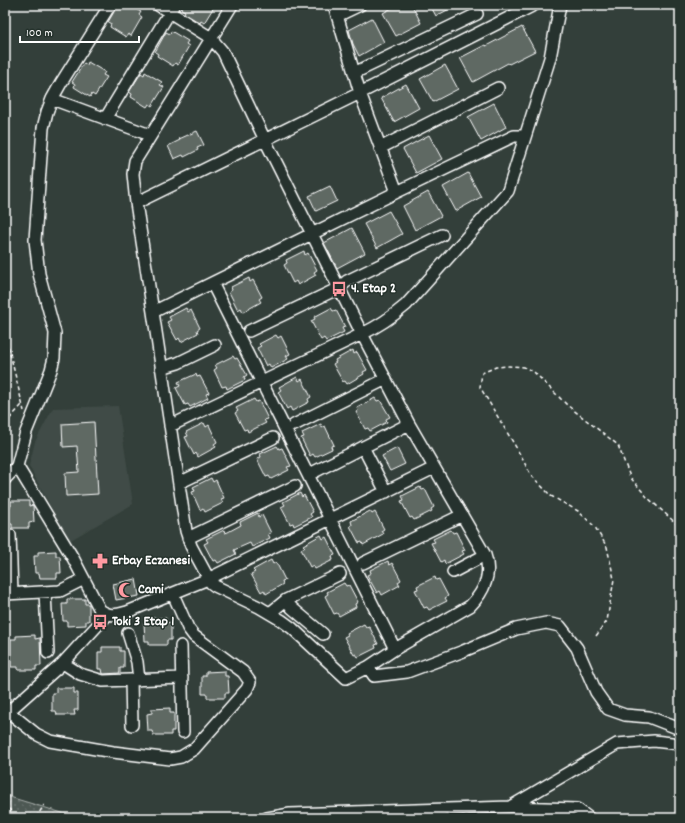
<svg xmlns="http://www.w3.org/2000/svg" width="685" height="823" viewBox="0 0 685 823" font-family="Dekko,sans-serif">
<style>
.built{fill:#404c47}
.park{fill:url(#park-dots);stroke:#a6aca9}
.building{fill:#5f6964;stroke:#fff}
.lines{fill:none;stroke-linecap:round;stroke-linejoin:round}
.minor-casing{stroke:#fff;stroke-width:14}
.path{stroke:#fff;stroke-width:1.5;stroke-dasharray:4 3;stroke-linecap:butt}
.minor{stroke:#26332d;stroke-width:11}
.labels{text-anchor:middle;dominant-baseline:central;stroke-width:3;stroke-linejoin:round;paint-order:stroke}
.poi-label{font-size:14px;font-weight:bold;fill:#fff;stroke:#26332d;text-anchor:start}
</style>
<defs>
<pattern id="park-dots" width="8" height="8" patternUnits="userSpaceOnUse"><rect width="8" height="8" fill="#4d5853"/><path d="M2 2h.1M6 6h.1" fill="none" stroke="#68716d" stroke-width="1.8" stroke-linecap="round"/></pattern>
</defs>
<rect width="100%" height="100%" fill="#333f3a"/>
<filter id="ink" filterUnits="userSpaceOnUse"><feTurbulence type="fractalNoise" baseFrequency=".025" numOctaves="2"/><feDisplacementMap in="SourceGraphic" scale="8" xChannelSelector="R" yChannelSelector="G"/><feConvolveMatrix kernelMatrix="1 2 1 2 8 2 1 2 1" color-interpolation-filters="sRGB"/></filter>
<g filter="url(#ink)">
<path class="built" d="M118 406 133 504 69 541 29 466 35 442 53 408Z"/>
<path class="park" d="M5 795 13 798 79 818H5Z"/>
<path class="building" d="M118 5H129L141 12 139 15 142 17 131 36 128 34 126 37 110 27 111 24 108 22Z
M184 5H215L204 23 201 21 200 23 184 13 185 11 181 9Z
M397 5H412L421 23 396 36 383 13Z
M430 5H457L436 16Z
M372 18 384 42 359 56 353 44 349 30Z
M522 27 535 51 509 64 508 63 473 82 460 58 485 45 486 46Z
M171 31 188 41 186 44 189 46 178 65 175 63 173 66 157 56 158 54 155 52 166 32 170 34Z
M88 62 105 72 103 75 107 77 95 96 92 94 90 97 74 87 75 84 72 82 84 63 87 65Z
M445 65 458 89 433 102 420 79Z
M145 72 162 82 160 85 164 87 152 106 149 104 147 107 131 97 132 94 129 92 141 73 144 75Z
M406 84 419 108 394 122 381 98Z
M494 103 506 127 481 141 468 117Z
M197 131 204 145 197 148 198 150 184 157 183 155 174 159 168 146 180 140 179 139Z
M429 135 442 159 416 173 403 149Z
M468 173 481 197 456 211 443 187Z
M330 186 337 201 316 211 309 196Z
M428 192 441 216 415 230 403 206Z
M389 211 402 234 377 248 364 224Z
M352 228 365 253 337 268 324 243Z
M304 251 305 255 308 253 317 270 314 272 316 275 298 285 296 281 293 283 284 265 287 263 286 260Z
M249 278 250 282 253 280 262 297 259 299 261 302 243 312 241 308 238 310 229 292 232 290 231 287Z
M186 308 188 312 191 310 200 328 197 330 198 333 181 342 179 338 177 340 167 322 171 320 169 317Z
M331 308 333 311 336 310 345 327 342 328 344 332 326 341 324 338 321 340 311 321 315 319 314 317Z
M276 335 278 338 281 336 290 354 286 356 288 359 271 368 269 364 266 366 257 348 261 346 259 344Z
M353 350 354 354 357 352 367 370 363 372 364 374 347 384 345 381 343 382 333 364 336 362 335 360Z
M233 356 235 359 237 358 247 375 244 377 245 380 227 389 226 386 222 387 214 370 217 368 215 365Z
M196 374 197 377 200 376 209 393 206 394 208 398 190 407 188 404 185 405 176 388 180 386 178 382Z
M297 377 299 381 302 379 311 397 308 399 309 402 292 411 290 407 287 409 278 392 281 390 279 387Z
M375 398 377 401 380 400 390 417 386 419 387 422 370 431 368 428 365 429 356 412 358 411 357 408Z
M254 399 256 402 259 401 268 419 264 420 266 423 248 432 247 429 244 430 235 413 238 411 236 408Z
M94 422 98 494 66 496 65 473 79 472 77 446 63 447 62 424Z
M204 423 206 427 209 425 217 442 214 444 216 447 198 457 196 453 194 455 185 437 188 436 186 432Z
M321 424 322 428 325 426 334 445 331 446 332 449 315 457 313 454 310 456 301 438 304 437 302 433Z
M277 446 279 449 282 448 291 466 287 467 289 470 271 479 269 476 266 477 257 459 261 457 260 454Z
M397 448 405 464 390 471 382 456Z
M211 478 213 482 216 480 224 498 221 499 223 503 205 512 203 508 200 510 192 492 195 491 193 487Z
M420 487 422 490 425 489 434 507 431 509 432 511 414 520 412 517 410 518 401 501 404 500 402 496Z
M300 493 302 497 304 495 313 512 310 514 312 517 294 526 293 523 290 524 281 507 285 505 283 502Z
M11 501H29V506L33 505 34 522 29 523V528H12V524H7L6 506H11Z
M370 511 372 514 375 512 384 529 381 531 383 534 363 545 362 542 359 543 350 526 352 525 351 521Z
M258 513 259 517 262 515 271 533 268 534 270 538 252 547 250 543 234 550 236 554 218 563 216 560 213 561 204 544 208 542 206 539 224 530 225 533 228 532 241 525 240 522Z
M451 530 453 533 456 532 465 550 462 551 464 554 445 564 444 560 441 562 431 543 435 542 433 539Z
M321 535 323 539 326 537 335 555 332 556 333 560 315 569 313 565 310 567 301 549 305 547 303 545Z
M56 551V556H60L61 573H57V578H40L39 573H35L34 556H38V552Z
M271 560 273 564 276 562 285 580 282 581 283 584 266 594 264 590 261 592 251 574 255 572 253 570Z
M388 561 389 565 392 563 401 580 398 582 400 585 382 595 380 591 377 593 367 575 371 573 370 570Z
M435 577 436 580 439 579 448 596 445 598 447 601 429 610 427 607 424 608 415 590 418 589 417 586Z
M136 579 139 596 116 600 113 584Z
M344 583 346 586 349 585 358 602 355 604 356 607 339 616 337 613 334 614 325 596 328 594 327 592Z
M67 599H85V604H89V621H86V625L67 626V621H63L62 604H67Z
M148 618H166V623L171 622V640H167V645H149V641H145L144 623H149Z
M364 624 366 627 369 626 378 644 375 645 376 648 358 657 356 654 354 655 344 637 348 635 347 633Z
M35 635V639L40 638 41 666H36V670H18V667H11V639H16V636Z
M102 647H120V651H124V668H120V673L103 674 102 669H98V652H102Z
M225 671V676H228L229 693H225V698H207V694H202V676H206V672Z
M56 688H74V693H78V710H74L75 715H57L56 711H52V693H56Z
M170 708V713H174V731H171V735H153L152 731H148L147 714 152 713V709Z"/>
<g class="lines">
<defs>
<path id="minor" d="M158 5 211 38 223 52 265 140 362 334 170 426
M334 5 360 93 534 5
M337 16 360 5
M354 73 477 14
M52 99 150 135
M105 119 174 5
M380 148 498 88
M397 192 153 312 186 531 191 546 211 583 215 586 259 607 281 620 292 628 346 678 368 667 395 649 470 606C484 592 492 574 485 555L409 424 362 334C379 326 392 317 406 305L508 191 550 58 560 5
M136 203 133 174 135 161 232 5
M212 283 395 649
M153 312 136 203 360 93 397 192 514 136H525
M249 331 339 288 347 281 442 235
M161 368 178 363 215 345
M294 425 386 379
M363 447 386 492
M17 466 73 558 100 610C110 617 116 615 127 612L208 579 434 468
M308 475 409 424
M5 479 17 466 26 432 51 370 54 358 55 333 39 274 35 240 43 128 47 112 52 99 61 83 110 5
M179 483 273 438
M10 535 12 593
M188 538 295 486
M363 563 462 515
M453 572 485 555
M45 592 48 653
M5 594 60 591 84 579
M286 600 292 608 323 634
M270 613 286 600 340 574
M128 633 137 662 139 680
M181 646 183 732
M63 663 80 674 103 681 182 678
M368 667 374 676 407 672 461 652 516 629 546 623 560 626 577 648 596 692 608 709 625 715 649 717 680 729
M131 680 132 725
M5 709 36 734 50 741 113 752 170 759 181 757 194 749 247 689 250 682 243 672 194 636 188 628 173 594
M8 712 63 663 107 615
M511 807 577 809 589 818
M267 818 290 814 510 807 617 744 654 741 680 744"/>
</defs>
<use href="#minor" class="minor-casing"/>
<path class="path" d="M5 333 24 411
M5 424 22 405
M596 636 607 621 614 579 607 547 595 527 578 511 551 496 531 475 517 449 480 387 482 373 496 367 509 366 524 367 534 372 567 405 618 445 630 477 647 497 680 527
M8 795V806L14 818
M36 818 44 805"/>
<use href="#minor" class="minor"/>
</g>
</g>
<defs>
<symbol id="bus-bare" viewBox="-9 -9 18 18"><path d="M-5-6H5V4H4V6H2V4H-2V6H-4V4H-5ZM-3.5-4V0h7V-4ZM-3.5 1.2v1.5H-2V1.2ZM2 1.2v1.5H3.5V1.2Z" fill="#ff9aa2" stroke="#26332d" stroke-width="2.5" paint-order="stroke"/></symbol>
<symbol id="pharmacy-bare" viewBox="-9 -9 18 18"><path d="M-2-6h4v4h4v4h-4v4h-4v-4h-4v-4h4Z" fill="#ff9aa2" stroke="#26332d" stroke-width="2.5" paint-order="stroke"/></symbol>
<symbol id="mosque-bare" viewBox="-9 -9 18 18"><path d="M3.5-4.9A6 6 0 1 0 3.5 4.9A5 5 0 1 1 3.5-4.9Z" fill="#ff9aa2" stroke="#26332d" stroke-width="2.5" paint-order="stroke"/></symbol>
</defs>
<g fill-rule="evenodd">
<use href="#bus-bare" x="328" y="278" width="22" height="22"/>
<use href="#pharmacy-bare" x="89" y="550" width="22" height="22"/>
<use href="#mosque-bare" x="115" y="579" width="22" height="22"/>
<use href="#bus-bare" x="89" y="611" width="22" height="22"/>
</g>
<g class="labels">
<g class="poi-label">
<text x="351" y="289">4. Etap 2</text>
<text x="112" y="561">Erbay Eczanesi</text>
<text x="138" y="590">Cami</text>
<text x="112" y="622">Toki 3 Etap 1</text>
</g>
</g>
<rect width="685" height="823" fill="none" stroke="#26332d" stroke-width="20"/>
<rect x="10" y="10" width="665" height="803" fill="none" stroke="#fff" stroke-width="1.5" filter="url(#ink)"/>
<path d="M20 36v6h119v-6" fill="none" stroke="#ffffff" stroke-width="2"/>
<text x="26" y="36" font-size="12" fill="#ffffff" stroke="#26332d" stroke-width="3" paint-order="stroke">100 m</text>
</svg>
